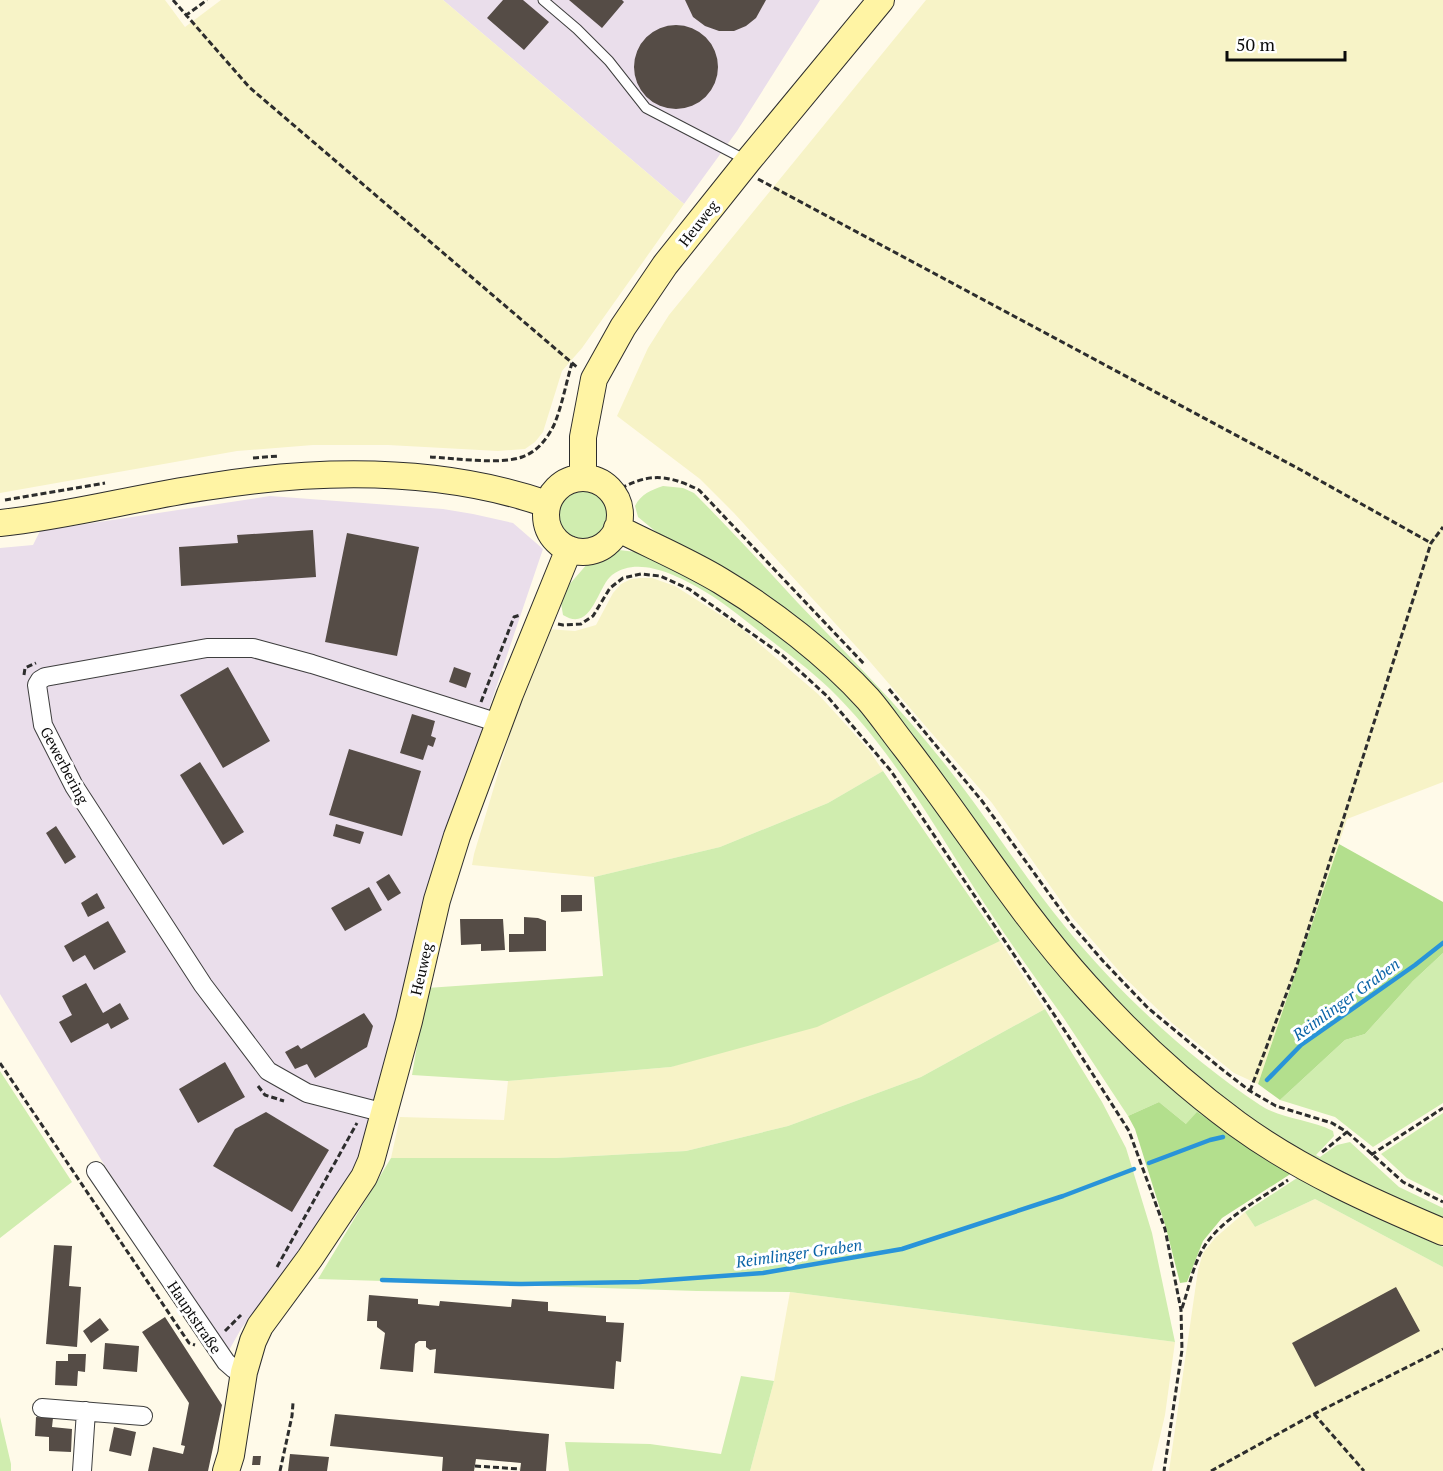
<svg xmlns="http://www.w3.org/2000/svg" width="1443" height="1471" viewBox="0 0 1443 1471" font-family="'PT Serif',serif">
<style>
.industrial{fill:#eadeeb}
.farmland{fill:#f7f3c7}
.green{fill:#d0edaf}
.forest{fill:#b3df8d}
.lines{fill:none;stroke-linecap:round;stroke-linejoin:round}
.stream{stroke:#2994d9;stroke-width:4.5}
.building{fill:#554c46}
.lane-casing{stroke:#3e3e3e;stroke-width:11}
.street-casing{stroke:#3e3e3e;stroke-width:20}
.secondary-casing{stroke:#2d2d2d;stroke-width:28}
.path{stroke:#2d2d2d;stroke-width:3;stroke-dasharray:6 3;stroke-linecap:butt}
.lane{stroke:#fff;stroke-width:9}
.street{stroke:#fff;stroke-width:18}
.secondary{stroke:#fff4a4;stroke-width:26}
.labels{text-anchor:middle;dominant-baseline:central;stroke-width:6;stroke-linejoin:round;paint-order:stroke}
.street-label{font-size:15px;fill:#0b0b0b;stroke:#fff}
.water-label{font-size:16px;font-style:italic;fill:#0a64a7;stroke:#fff}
</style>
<rect width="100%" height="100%" fill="#fffae9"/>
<path class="industrial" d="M443 0H820L737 131 684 204Z
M270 496 443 509 473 514 513 523 543 549 441 850 364 1160 241 1329 228 1352 105 1166 0 994V548L33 545 40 531Z"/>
<path class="farmland" d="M0 0H165L185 27 221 0H443L684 204 582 348 562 371 543 432 535 442 525 449 498 451 388 445H313L237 451 0 493Z
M926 0H1443V782L1347 819 1258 1084 1234 1073 1172 1023 1125 978 1072 917 992 803 865 656 734 513 700 479 617 416 648 348 669 315Z
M641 578H652L675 586 741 628 818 694 869 750 883 771 828 803 720 847 594 877 472 865 474 854 529 670 547 629 575 631 596 625 613 593 621 584 631 579Z
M1000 941 1045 1009 921 1077 788 1126 686 1151 556 1158H391L400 1117 504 1120 508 1081 671 1067Z
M1315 1199 1443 1267V1471H1169L1198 1270 1203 1253 1215 1238 1245 1212 1255 1227Z
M790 1292 1175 1342 1165 1415 1152 1471H750L774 1381Z"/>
<path class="green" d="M663 486 683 488 694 493C730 529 764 566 798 603 848 655 899 706 944 763 987 817 1023 876 1067 929 1120 994 1189 1058 1260 1105 1281 1119 1310 1119 1333 1131L1334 1136 1316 1155 1320 1157 1337 1145 1350 1142 1399 1187 1443 1208V1223L1310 1159 1229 1106 1148 1035 1053 932 910 740 638 517 635 506C641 494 651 490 663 486Z
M555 513a27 27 0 1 1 54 0a27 27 0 1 1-54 0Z
M610 549 645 553 725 594 826 672 875 725 990 878 1249 1140 1186 1124 1159 1102 1128 1116C1106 1083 1085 1050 1063 1017 1038 981 1012 946 988 909 938 834 895 752 830 689 808 668 783 650 760 632 740 616 719 599 697 587 674 574 637 556 612 575 597 587 592 633 563 615L561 603 568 586 595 555Z
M883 771 1000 941 817 1027 671 1067 508 1081 412 1075 427 988 603 976 594 877 720 847 828 803Z
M1443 953V1103L1373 1147 1335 1117 1280 1100 1345 1040 1365 1034 1413 981Z
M1045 1009 1102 1102 1126 1148 1152 1233 1175 1342 790 1292 697 1291 318 1279 391 1158H556L686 1151 788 1126 921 1077Z
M0 1071 72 1182 0 1238Z
M1443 1113V1196L1407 1178 1381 1154Z
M1297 1178 1355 1208 1443 1247V1267L1315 1199 1255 1227 1245 1212Z
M741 1376 774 1381 750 1471H569L565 1442 650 1444 721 1454Z
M0 1417 11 1464V1471H0Z"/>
<path class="forest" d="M1339 844 1443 902V953L1413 981 1365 1034 1345 1040 1280 1100 1258 1084Z
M1159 1102 1186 1124 1197 1112 1235 1138 1292 1173 1222 1218 1203 1241 1187 1282 1180 1283 1166 1228 1135 1129 1128 1116Z"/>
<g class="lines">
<path class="stream" d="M1267 1080 1301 1045 1415 965 1443 943
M1149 1163 1210 1140 1223 1137
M382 1280 521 1284 639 1282 763 1273 902 1249 1063 1196 1134 1169"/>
</g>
<path class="building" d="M503 0H523L549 22 524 50 487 18Z
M569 0H622L624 2 602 28Z
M685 0H766L756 18 746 26 734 31H719L705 26 693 17Z
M634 67a42 42 0 1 1 84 0a42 42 0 1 1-84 0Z
M313 530 316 577 181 586 179 547 238 543 237 535Z
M347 533 419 547 397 656 325 642Z
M228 667 270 741 223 768 180 695Z
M454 667 471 673 466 688 449 682Z
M412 714 435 721 431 736 436 738 433 747 428 745 423 760 400 753Z
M349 749 421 771 402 836 329 815Z
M200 762 244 832 223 845 180 775Z
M336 824 364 832 360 844 333 836Z
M56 826 76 857 65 864 46 833Z
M389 874 401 893 388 901 376 882Z
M369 887 382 910 345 931 331 908Z
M97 893 105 908 88 917 81 903Z
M561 895H582V911L561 912Z
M524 917 538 918 546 921V951L509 952V934H524Z
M460 919H503L505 950 481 951V944L461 945Z
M108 921 126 952 94 970 85 955 73 962 64 946Z
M86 983 103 1013 120 1003 129 1019 111 1029 108 1023 71 1043 59 1022 72 1015 62 996Z
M364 1013 373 1026 367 1047 315 1078 307 1064 295 1069 285 1052 298 1045 301 1049Z
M225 1062 245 1097 198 1123 179 1089Z
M266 1112 329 1150 292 1212 213 1166 235 1129Z
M54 1245 72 1246 69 1286 81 1287 77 1347 46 1344Z
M1396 1287 1420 1331 1315 1387 1292 1343Z
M369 1295 418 1299V1304L439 1306 440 1301 511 1307 512 1299 548 1302V1311L606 1316V1322L624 1323 621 1362 616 1361 614 1389 434 1373 436 1349 430 1350 426 1347V1341H419L415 1344 413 1372 380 1369 385 1333 377 1327V1321H367Z
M165 1317 222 1405 208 1471H148L153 1447 183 1454 185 1446 181 1445 189 1403 142 1332Z
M100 1318 109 1330 91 1343 83 1331Z
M105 1343 139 1346 137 1372 103 1369Z
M68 1354H86L85 1372 78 1371 77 1386 55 1385 56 1361H68Z
M335 1414 549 1434 546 1471H520L521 1463 476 1459 474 1471H442L443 1457 330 1446Z
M36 1417 53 1418 52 1427 72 1429 71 1452 49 1451V1437L35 1436Z
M114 1427 136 1432 131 1456 109 1451Z
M290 1454 329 1457 327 1471H288Z
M253 1456H261L260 1465H252Z"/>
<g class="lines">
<defs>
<path id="lane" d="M543 0 577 29 609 61 646 108 746 160"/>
<path id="street" d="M385 1113 307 1093 268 1071 203 985 74 786 43 725 37 685 40 680 45 677 207 648H253L312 664 499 723
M96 1171 226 1362 234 1369 244 1372
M42 1408 143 1416
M82 1471 86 1411"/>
<path id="secondary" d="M583 477V437L594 379 623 327 665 265 748 161 881 0
M546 515a37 37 0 1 1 74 0a37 37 0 1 1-74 0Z
M0 523C69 516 137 497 206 487 317 469 439 467 547 504
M617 528C652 546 688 561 721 581 771 611 829 656 868 699 881 714 893 732 905 747 966 826 1019 912 1086 986 1130 1035 1184 1085 1237 1124 1300 1170 1372 1202 1443 1232
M226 1471 231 1455 244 1372 253 1341 260 1326 310 1258 364 1177 371 1161 409 1021 437 900 457 836 510 694 569 549"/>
</defs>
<use href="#lane" class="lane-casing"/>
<use href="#street" class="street-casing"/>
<use href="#secondary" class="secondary-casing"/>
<path class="path" d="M173 0 249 87 578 368
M185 16 207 0
M758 179 1301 470 1431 543
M430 457C454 458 500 465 522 457 537 452 547 439 554 425 562 406 566 383 572 363
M253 458 279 456
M613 493C646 473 665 473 699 490L865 665
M5 500 105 483
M558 624 563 625 581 624 593 616 610 588 623 578 641 574 660 576 689 589 782 655 827 696 891 771 1067 1034 1129 1131 1165 1229 1181 1310 1182 1350 1164 1471
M24 675 25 668 36 663
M889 689 982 801 1071 924 1103 961 1148 1008 1219 1067 1250 1091 1276 1106 1332 1123 1347 1132 1321 1153
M481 702 514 617 520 615
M0 1063 189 1343 195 1345
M258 1086 265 1095 284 1101
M1250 1091 1296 968 1431 543 1443 527
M1347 1132 1403 1182 1443 1202
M1371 1155 1443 1108
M277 1267 357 1123
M1182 1308C1189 1288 1193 1265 1204 1247 1221 1219 1262 1198 1288 1180
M225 1331 241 1315
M1314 1414 1364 1471
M475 1466 520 1469
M280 1471 292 1416 293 1403
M1211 1471 1314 1414 1443 1349"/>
<use href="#lane" class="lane"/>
<use href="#street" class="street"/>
<use href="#secondary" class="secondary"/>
</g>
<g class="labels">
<g class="street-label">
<text transform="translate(698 223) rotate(-52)">Heuweg</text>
<text transform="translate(65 765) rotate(62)">Gewerbering</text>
<text transform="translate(421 969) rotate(-77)">Heuweg</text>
<text transform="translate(195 1317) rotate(56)">Hauptstraße</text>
</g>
<g class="water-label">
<text transform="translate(1346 999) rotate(-36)">Reimlinger Graben</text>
<text transform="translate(799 1253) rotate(-8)">Reimlinger Graben</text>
</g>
</g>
<path d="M1227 51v9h118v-9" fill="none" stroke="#0b0b0b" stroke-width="3"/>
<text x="1236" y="51" font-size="18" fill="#0b0b0b" stroke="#ffffff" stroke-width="4.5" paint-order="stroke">50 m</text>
</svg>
